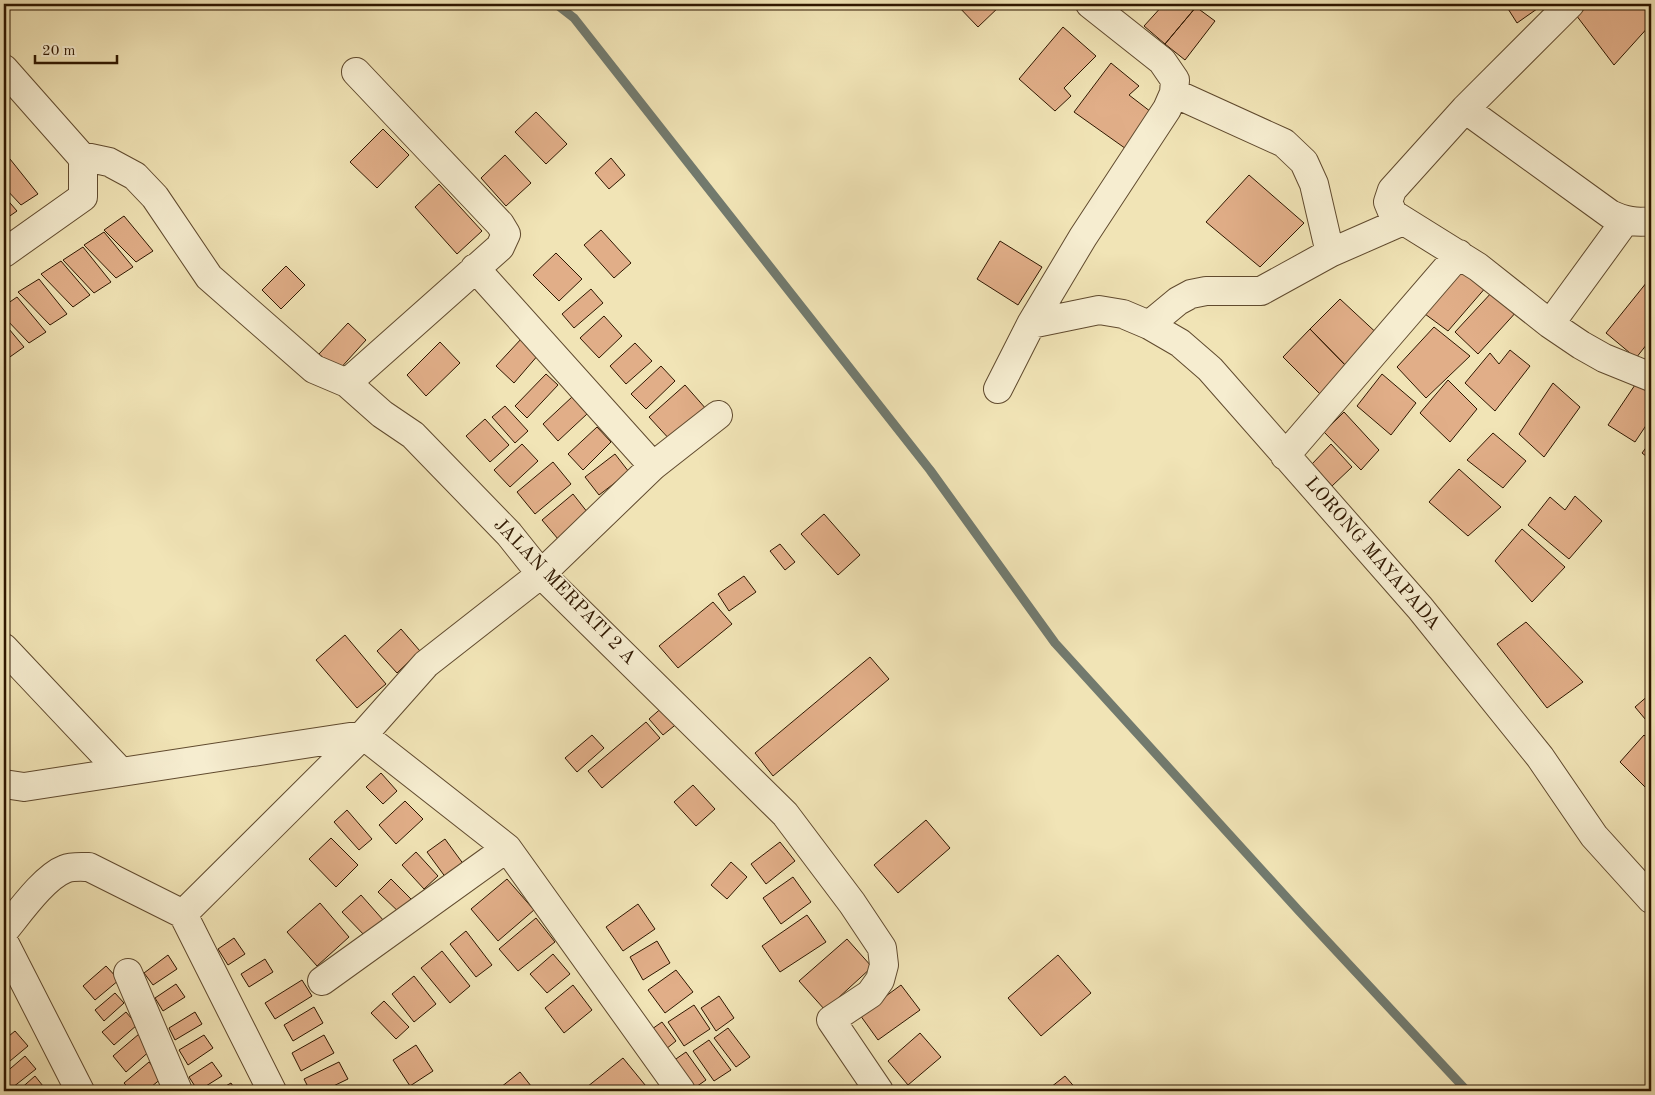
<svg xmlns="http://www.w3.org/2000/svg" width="1655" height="1095" viewBox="0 0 1655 1095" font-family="'Old Standard TT',serif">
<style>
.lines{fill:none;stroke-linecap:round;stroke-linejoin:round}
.stream{stroke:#727a6e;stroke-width:9}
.building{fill:#e1ae88;stroke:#2f1700}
.street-casing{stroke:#604a2e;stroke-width:30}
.street{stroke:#f6edd0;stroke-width:28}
.labels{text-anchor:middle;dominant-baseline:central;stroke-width:4;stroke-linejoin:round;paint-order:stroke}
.street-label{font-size:19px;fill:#2f1700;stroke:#f6edd0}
</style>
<rect width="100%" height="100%" fill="#f1e4b6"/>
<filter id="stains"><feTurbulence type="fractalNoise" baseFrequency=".004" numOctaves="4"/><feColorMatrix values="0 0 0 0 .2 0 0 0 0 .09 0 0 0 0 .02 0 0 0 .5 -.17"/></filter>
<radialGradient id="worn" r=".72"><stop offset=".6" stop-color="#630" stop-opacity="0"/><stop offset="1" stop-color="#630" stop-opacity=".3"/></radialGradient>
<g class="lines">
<path class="stream" d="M556 4 574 18 930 470 1055 643 1299 911 1467 1091"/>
</g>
<path class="building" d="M956 4H1002L978 27Z
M1164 4H1193L1196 7 1165 44 1144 26Z
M1505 4H1544L1517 23Z
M1587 4H1643L1651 14V24L1614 65 1576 15Z
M1196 7 1215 21 1185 60 1165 44Z
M1063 27 1096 56 1064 88 1071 96 1055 111 1019 79Z
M1111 63 1139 86 1129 95 1155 115 1129 151 1074 112Z
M536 112 567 144 546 164 515 132Z
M383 129 409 155 377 188 350 162Z
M505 155 531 183 506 206 481 178Z
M611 158 625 175 609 189 595 173Z
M10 159 38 194 21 205 4 187V163Z
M1249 175 1304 223 1260 267 1206 222Z
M439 184 482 231 457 254 415 207Z
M4 196 17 211 4 220Z
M124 216 153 251 136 262 104 230Z
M601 230 631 263 614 278 584 245Z
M104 232 133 267 116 278 84 245Z
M1000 241 1042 267 1018 305 977 279Z
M83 247 111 282 94 293 63 260Z
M556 253 582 279 559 301 533 275Z
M61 261 90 295 73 307 41 274Z
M286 266 305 285 281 309 262 290Z
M1464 268 1487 286 1448 331 1425 314Z
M1651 277V339L1636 358 1606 333Z
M39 279 67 314 50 325 18 292Z
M591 289 603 303 574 328 562 314Z
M1493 291 1518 310 1478 354 1455 332Z
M17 297 46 332 29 343 4 317V306Z
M1340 299 1382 338 1351 371 1310 329Z
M604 316 622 336 599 358 580 338Z
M4 323 24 347 7 359 4 355Z
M348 323 366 340 338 371 319 354Z
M1434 327 1470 356 1426 398 1397 367Z
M1310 329 1351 371 1325 399 1283 357Z
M522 338 539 354 514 383 496 366Z
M440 342 460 363 426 396 407 375Z
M635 343 652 361 626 384 610 366Z
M1510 350 1530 366 1495 411 1465 383 1490 353 1499 364Z
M661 366 675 381 646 409 631 394Z
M546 374 558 385 527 418 515 406Z
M1382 374 1416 403 1391 435 1357 406Z
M1448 380 1477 409 1450 442 1420 413Z
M1637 382 1651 389V418L1635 442 1608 425Z
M1553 383 1580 407 1544 457 1519 434Z
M685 385 707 410 672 442 649 417Z
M572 397 587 414 558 441 543 424Z
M505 406 528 431 515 443 492 417Z
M1344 412 1379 450 1361 470 1324 432Z
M485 419 509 445 490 462 466 436Z
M597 427 611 442 583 470 568 454Z
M1493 433 1526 461 1503 488 1467 460Z
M1651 441V460L1642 453Z
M522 444 538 461 510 487 494 470Z
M1331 444 1352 467 1332 486 1312 464Z
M615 454 629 472 599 495 585 477Z
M553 462 571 484 535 514 517 492Z
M1459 469 1501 507 1468 536 1429 502Z
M573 494 588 513 558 539 542 520Z
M1575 496 1602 521 1569 559 1528 525 1550 497 1565 510Z
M824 514 860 555 838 575 801 534Z
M1522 529 1565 567 1532 602 1495 561Z
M780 544 795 562 785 570 770 551Z
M744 576 756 592 729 611 718 594Z
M713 602 732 624 678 668 659 646Z
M1526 622 1583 682 1547 708 1497 644Z
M401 629 420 651 397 673 377 651Z
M345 635 386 684 357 708 316 660Z
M870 657 889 679 773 776 755 753Z
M1650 694 1651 695V726L1635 707Z
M665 705 679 722 663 735 649 719Z
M646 722 660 738 602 788 588 771Z
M592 735 604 748 577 772 565 758Z
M1644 735 1651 742V793L1620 762Z
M381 773 397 791 383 804 366 787Z
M693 785 715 809 696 826 674 802Z
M405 801 423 819 396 844 379 825Z
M347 810 372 839 359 850 334 822Z
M926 820 950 848 898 893 874 865Z
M331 838 358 865 336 887 309 859Z
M445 839 467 869 449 882 427 852Z
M780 842 795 861 766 884 751 864Z
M416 852 438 876 424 889 402 865Z
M731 862 747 877 727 899 711 885Z
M793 877 811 902 781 924 763 898Z
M391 879 416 904 404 917 378 892Z
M507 879 534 910 498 941 471 909Z
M361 895 384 921 366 937 342 912Z
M320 903 349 937 317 966 287 932Z
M638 904 655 929 623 951 606 927Z
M807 915 826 942 780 972 762 946Z
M536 918 555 942 518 971 499 949Z
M466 931 492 965 476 977 450 944Z
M234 938 245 954 228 965 218 949Z
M847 939 872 967 825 1010 799 981Z
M657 941 670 963 643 980 630 957Z
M442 951 470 986 450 1003 421 968Z
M553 954 570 974 547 993 530 974Z
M168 955 177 969 153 985 144 973Z
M1058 955 1091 993 1041 1036 1008 998Z
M265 959 273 972 249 987 241 974Z
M106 966 119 980 95 1000 83 986Z
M676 970 693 992 665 1013 648 990Z
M414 976 436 1004 414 1022 392 994Z
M302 980 312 996 275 1019 265 1003Z
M176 984 185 997 163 1011 155 998Z
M573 985 592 1010 564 1033 545 1008Z
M901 985 920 1010 878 1040 860 1015Z
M115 993 124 1003 104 1021 95 1010Z
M719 996 734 1018 716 1031 701 1008Z
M384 1001 409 1027 396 1039 371 1013Z
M694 1005 710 1029 684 1046 668 1022Z
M314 1007 323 1023 293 1041 284 1025Z
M126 1012 137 1025 114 1045 102 1032Z
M195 1012 202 1024 175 1040 169 1028Z
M662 1022 676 1041 666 1049 652 1029Z
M728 1028 750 1057 736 1067 714 1038Z
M15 1031 28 1046 4 1066V1040Z
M920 1033 941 1057 908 1085 888 1061Z
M139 1034 152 1049 126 1072 113 1056Z
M204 1035 213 1048 188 1065 179 1050Z
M324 1035 334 1053 301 1071 292 1053Z
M709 1040 731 1070 714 1081 693 1051Z
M416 1045 433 1071 410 1086 393 1060Z
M686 1052 706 1080 693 1089 673 1061Z
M25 1056 36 1069 8 1091 4 1087V1074Z
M623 1058 650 1091H582Z
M149 1062 162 1078 146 1091H131L124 1083Z
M212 1062 222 1076 198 1091 189 1077Z
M339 1062 348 1079 323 1091H310L304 1079Z
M520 1072 535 1091H496Z
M35 1076 47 1091H18Z
M1065 1076 1078 1091H1046Z
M231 1083 236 1091H217Z"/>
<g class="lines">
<defs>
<path id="street" d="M1570 4 1465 109 1392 190 1388 202 1393 214 1478 267 1550 324 1581 345 1604 358 1651 377
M4 69 81 156 83 162V197L4 253
M1174 93 1284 143 1304 162 1314 184 1330 253
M1465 109 1610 214C1625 221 1636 223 1651 221
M81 156 109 162 135 176 155 197 209 277 314 369 347 383 382 414 413 435 509 534 541 574 785 814 852 903 882 948 884 965 880 980 870 994 831 1020 879 1091
M475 268 653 466
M1031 324 1099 310 1123 314 1149 325 1180 343 1210 369 1420 608 1540 757 1594 836 1651 899
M1550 324 1625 221
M1149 325 1178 301 1191 294 1206 291H1261L1330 253 1403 221
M347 383 500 247 506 234 500 224 356 72
M998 389 1031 324 1083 237 1167 109 1174 93 1175 80 1162 61 1090 4
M1285 456 1459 254
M4 648 121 772
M4 784 24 787 363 735 507 848 681 1091
M183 914 272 1091
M4 931C19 913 44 877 65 869 72 866 82 867 89 867L183 914 363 735 426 664 541 574 653 466 718 415
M4 942 80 1091
M128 973 178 1091
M322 981 507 848"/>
</defs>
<use href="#street" class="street-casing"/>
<use href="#street" class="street"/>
</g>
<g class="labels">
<g class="street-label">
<text transform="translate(1372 554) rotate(49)">LORONG MAYAPADA</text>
<text transform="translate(564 592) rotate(46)">JALAN MERPATI 2 A</text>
</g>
</g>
<rect width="1655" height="1095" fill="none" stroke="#f1e4b6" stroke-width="20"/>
<rect x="5" y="5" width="1645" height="1085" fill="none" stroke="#2f1700" stroke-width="2.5"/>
<rect x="10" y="10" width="1635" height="1075" fill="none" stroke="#2f1700"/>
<path d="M35 55v8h82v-8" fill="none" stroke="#2f1700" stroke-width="2.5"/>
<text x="42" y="55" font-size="15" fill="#2f1700" stroke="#f6edd0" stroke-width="4" paint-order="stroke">20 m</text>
<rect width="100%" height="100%" filter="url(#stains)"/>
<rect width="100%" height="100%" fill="url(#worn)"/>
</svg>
